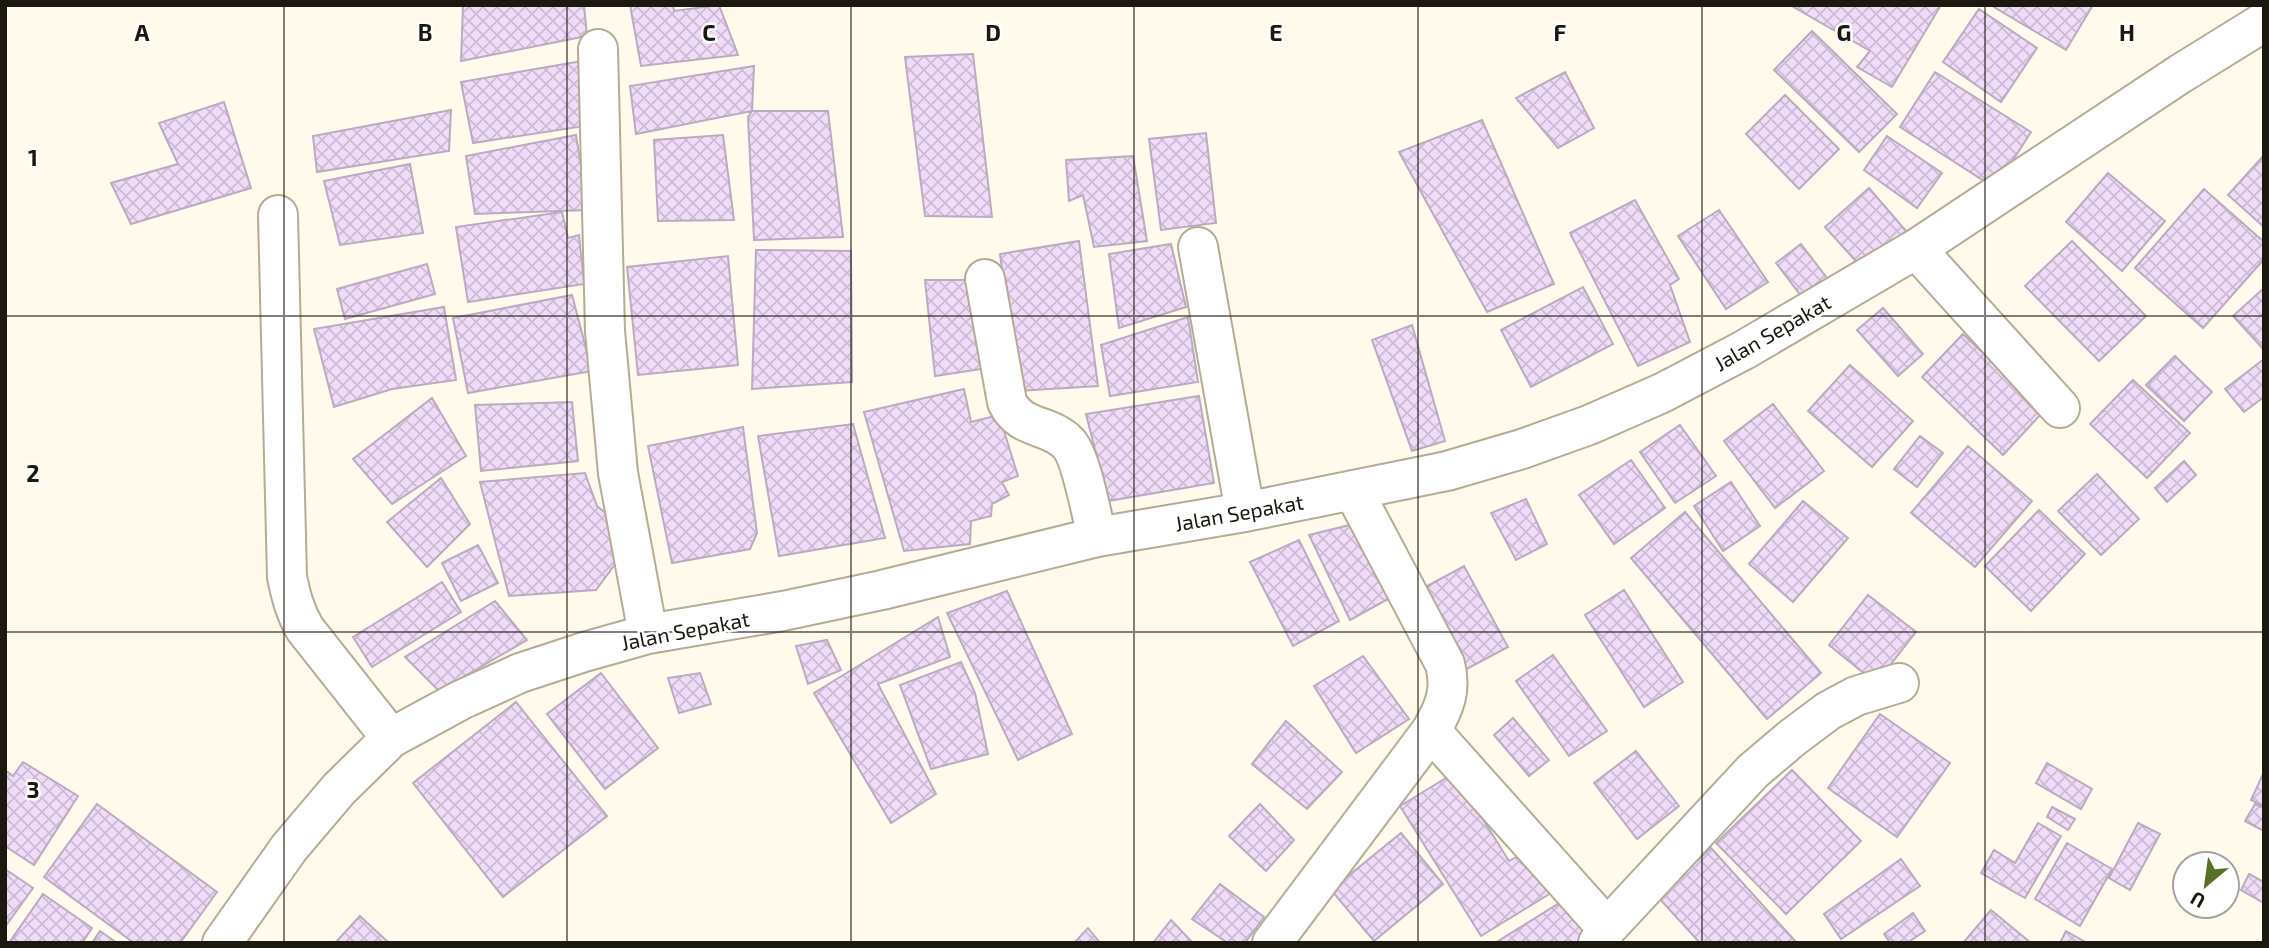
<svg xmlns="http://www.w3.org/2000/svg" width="2269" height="948" viewBox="0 0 2269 948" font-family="'Exo 2',sans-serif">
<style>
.building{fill:url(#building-cross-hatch);stroke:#baacc0;stroke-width:2}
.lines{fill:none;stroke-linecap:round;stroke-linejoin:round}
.street-casing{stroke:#b4ac95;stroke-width:42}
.street{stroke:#fff;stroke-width:38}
.grid{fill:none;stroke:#1b180f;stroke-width:2;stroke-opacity:0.55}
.labels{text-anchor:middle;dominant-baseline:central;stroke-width:5;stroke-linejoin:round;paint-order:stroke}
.street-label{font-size:21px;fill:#1b180f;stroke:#fff}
.grid-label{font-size:23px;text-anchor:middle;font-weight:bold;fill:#1b180f;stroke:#fff;stroke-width:5;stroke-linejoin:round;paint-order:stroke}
</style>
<defs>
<pattern id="building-cross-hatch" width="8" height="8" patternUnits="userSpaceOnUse" patternTransform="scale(1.75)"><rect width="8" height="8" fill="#f0dbf9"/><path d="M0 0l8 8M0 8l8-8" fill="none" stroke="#cdbbd4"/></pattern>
</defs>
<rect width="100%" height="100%" fill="#fffaec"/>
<path class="building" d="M463 5H584L587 36 461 61Z
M630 5H673L674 11 719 5 738 55 641 66Z
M1790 5H1941L1892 87 1857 67 1870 51Z
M1995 5H2093L2066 50 1994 7Z
M1979 9 2037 48 2001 102 1943 62Z
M1812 31 1897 114 1859 152 1774 70Z
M973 54 992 217 925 216 905 57Z
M588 60 591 125 473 143 461 82Z
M754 66 752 111 636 134 630 86Z
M1565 72 1594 128 1558 148 1516 98Z
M1935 72 2031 132 1995 188 1900 127Z
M1785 95 1839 149 1799 189 1746 134Z
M224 102 251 188 131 224 111 183 178 164 159 123Z
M451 110 449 151 317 172 313 136Z
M752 111H828L843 237 754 240 748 117Z
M1482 120 1554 284 1487 312 1399 152Z
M1206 133 1216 223 1161 230 1149 139Z
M576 135 588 210 475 214 466 156Z
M723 135 734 220 658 221 654 140Z
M1887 136 1942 173 1917 208 1864 170Z
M2264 155V227L2228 195Z
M1133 156 1147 241 1094 247 1083 195 1069 201 1066 160Z
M410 164 423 233 340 245 324 181Z
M2108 173 2165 221 2122 271 2066 222Z
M1869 188 1906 231 1863 269 1825 227Z
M2204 189 2264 242V259L2203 328 2135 268Z
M1635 200 1679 279 1670 285 1690 342 1638 366 1570 233Z
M1719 210 1768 282 1726 309 1678 236Z
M562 212 568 238 579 235 584 284 468 302 456 227Z
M1079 241 1098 386 1018 391 1000 254Z
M2072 241 2146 316 2099 361 2025 286Z
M1171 244 1186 307 1119 328 1109 254Z
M1801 244 1830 282 1805 301 1776 263Z
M756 250 851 251 852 382 752 389Z
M728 256 738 365 638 375 627 267Z
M427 264 435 294 345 319 337 289Z
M925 280H973L988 368 935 376Z
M1583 287 1613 344 1531 387 1501 330Z
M2264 288V350L2233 316Z
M572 295 592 371 468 393 453 318Z
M444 307 456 380 392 389 334 407 314 329Z
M1883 308 1923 354 1898 376 1857 330Z
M1188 317 1198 382 1110 396 1101 345Z
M1412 325 1445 441 1412 451 1372 340Z
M1963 334 2044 411 2003 455 1922 377Z
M2175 356 2212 392 2184 421 2146 385Z
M2264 359V397L2244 412 2225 389Z
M1850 365 1913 421 1872 467 1808 411Z
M2133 380 2190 433 2147 478 2090 424Z
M964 389 971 422 999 415 1018 476 1002 482 1009 495 992 504 991 516 971 521 970 544 904 551 864 412Z
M1199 396 1214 483 1108 501 1086 414Z
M432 398 466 456 392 504 353 459Z
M572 402 578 461 481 471 475 405Z
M1773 404 1824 471 1775 508 1724 441Z
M853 424 885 538 779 556 758 436Z
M1680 425 1716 476 1675 503 1640 452Z
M743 427 757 533 750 549 672 563 648 446Z
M1920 436 1943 453 1917 487 1894 469Z
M1968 446 2032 501 1975 567 1911 513Z
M1631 460 1665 508 1614 544 1579 495Z
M2184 461 2196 475 2167 502 2155 488Z
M585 473 597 506 609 516 616 563 596 590 509 596 480 482Z
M2097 474 2139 519 2101 555 2058 511Z
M441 478 470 524 427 567 387 522Z
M1731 482 1760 526 1723 551 1694 506Z
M1526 499 1547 544 1516 560 1491 513Z
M1803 501 1848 538 1793 602 1749 564Z
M2039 510 2085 554 2031 611 1985 566Z
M1685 512 1821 673 1767 719 1631 558Z
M1358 523 1397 594 1350 620 1309 535Z
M1299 540 1339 621 1293 646 1250 562Z
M478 545 498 583 461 601 442 563Z
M1464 566 1508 647 1463 671 1420 590Z
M442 582 461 612 372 667 353 637Z
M1624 590 1683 682 1644 707 1585 615Z
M1007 591 1072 734 1018 760 947 613Z
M1868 595 1916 632 1876 683 1829 645Z
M495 601 527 640 439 691 405 657Z
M938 617 950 657 878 684 936 794 891 823 814 693Z
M827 640 841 670 808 684 796 646Z
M1553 655 1607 731 1569 756 1516 681Z
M1363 656 1409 719 1356 753 1314 686Z
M961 662 975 693 988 754 931 769 900 685Z
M601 673 658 748 605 789 547 714Z
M700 673 711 704 679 713 668 678Z
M516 702 607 816 503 897 413 783Z
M1880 714 1950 763 1897 837 1828 788Z
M1513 718 1549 760 1529 776 1494 735Z
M1286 721 1342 772 1307 809 1252 764Z
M1636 751 1679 806 1637 839 1594 783Z
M23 762 78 796 34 865 5 846V770L13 776Z
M2047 763 2092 789 2081 809 2036 783Z
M1792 770 1861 841 1786 914 1716 843Z
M1454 773 1509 861 1525 852 1551 893 1481 936 1400 806Z
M2263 774 2264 775V806L2251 800Z
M97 804 217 892 180 943H134L44 877Z
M1260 804 1294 840 1266 871 1229 836Z
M2255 804 2264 808V831L2245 821Z
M2052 807 2075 819 2068 830 2047 817Z
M2038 823 2061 836 2025 898 1981 873 1994 850 2015 863Z
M2138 823 2160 834 2130 890 2109 878Z
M1401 833 1443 884 1374 941 1331 890Z
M2067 843 2112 869 2080 926 2035 899Z
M1711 848 1797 943H1700L1657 896Z
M1901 859 1920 886 1841 939 1824 914Z
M5 869 33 888 5 927Z
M2249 874 2264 882V903L2241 890Z
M1220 884 1264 917 1245 943H1228L1192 919Z
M43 894 92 928 82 943H9Z
M1569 897 1592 943H1495Z
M1991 910 2031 943H1963Z
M1913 913 1925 931 1907 943H1890L1884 934Z
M360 916 389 943H335Z
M1171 920 1193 943H1153Z
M1088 928 1100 943H1074Z
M100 931 117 943H92Z
M2066 931 2087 943H2060Z"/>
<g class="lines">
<defs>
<path id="street" d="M598 49 605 331 618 473 648 634
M278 215 287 577C291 596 295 612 305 629L391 738
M1198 247 1245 512
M1916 249 2060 408
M985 279 1007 402C1021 431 1049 423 1068 443 1081 456 1092 517 1097 537
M1431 731 1607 928
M222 943 289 848 339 789 391 738 461 700 520 673 584 652 648 634 783 611 882 590 1097 537 1245 512 1447 471 1522 449 1589 425 1662 393 1744 350 1916 249 2180 74 2264 22
M1272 943 1431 731C1444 708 1452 691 1445 664L1353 490
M1598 943 1607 928 1753 771 1792 738 1828 711 1856 696 1899 683"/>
</defs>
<use href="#street" class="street-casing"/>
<use href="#street" class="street"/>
</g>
<path class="grid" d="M284 5V943M567 5V943M851 5V943M1134 5V943M1418 5V943M1702 5V943M1985 5V943M5 316H2264M5 632H2264"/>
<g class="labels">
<g class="street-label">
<text transform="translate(1772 332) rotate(-30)">Jalan Sepakat</text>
<text transform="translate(1239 512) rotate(-10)">Jalan Sepakat</text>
<text transform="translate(685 630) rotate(-11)">Jalan Sepakat</text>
</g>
</g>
<g class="grid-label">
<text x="142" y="41">A</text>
<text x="425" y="41">B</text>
<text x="709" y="41">C</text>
<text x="993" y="41">D</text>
<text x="1276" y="41">E</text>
<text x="1560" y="41">F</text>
<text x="1844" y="41">G</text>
<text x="2127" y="41">H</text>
<text x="33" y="166">1</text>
<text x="33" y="482">2</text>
<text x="33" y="798">3</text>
</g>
<rect width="2269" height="948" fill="none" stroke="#1b180f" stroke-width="14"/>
<g transform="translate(2206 885) rotate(209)"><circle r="33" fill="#ffffff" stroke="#a4a39f" stroke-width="2"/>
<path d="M0-5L12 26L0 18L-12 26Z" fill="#577124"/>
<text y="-10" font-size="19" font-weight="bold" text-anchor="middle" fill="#1b180f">U</text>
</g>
</svg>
